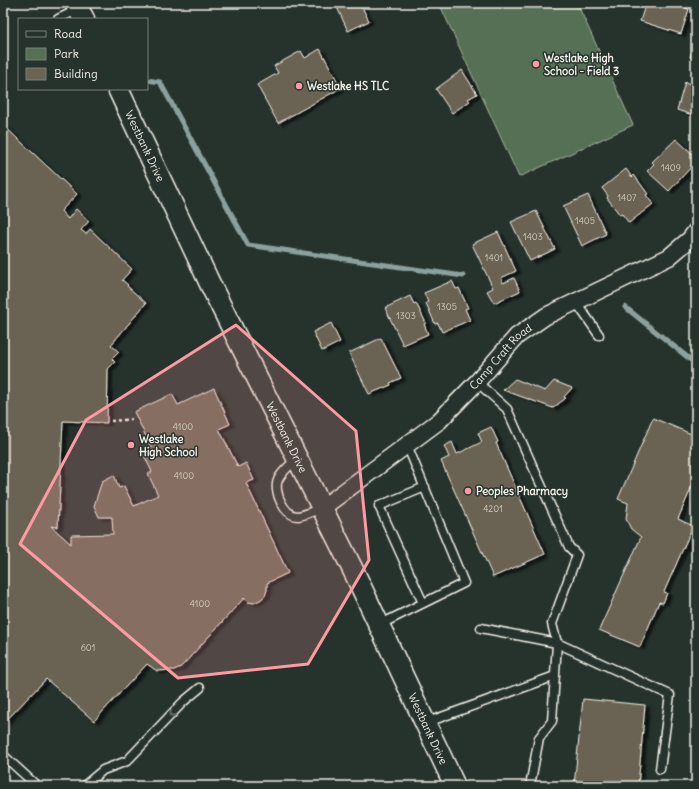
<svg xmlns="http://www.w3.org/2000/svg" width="699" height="789" viewBox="0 0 699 789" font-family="Delius,sans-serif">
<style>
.green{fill:#577055;stroke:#a6b09e}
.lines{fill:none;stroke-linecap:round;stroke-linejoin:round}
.stream{stroke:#8ca09e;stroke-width:5}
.building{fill:#6a6453;stroke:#f4f1e8;filter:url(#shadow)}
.service-casing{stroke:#f4f1e8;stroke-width:11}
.minor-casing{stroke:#f4f1e8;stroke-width:19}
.tertiary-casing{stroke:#f4f1e8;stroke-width:23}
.path{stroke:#f4f1e8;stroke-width:2.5;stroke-dasharray:3 3;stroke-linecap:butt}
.service{stroke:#26332d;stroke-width:8}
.minor{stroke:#26332d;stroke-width:16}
.tertiary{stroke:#26332d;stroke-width:20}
.oneway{stroke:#6e766e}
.marked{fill:#ff9aa2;fill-opacity:0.2;stroke:#ff9aa2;stroke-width:3;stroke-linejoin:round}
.poi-dot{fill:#ff9aa2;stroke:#26332d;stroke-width:1.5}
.labels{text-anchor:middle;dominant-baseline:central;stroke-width:3;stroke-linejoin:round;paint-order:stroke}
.number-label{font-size:9px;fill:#d2cec3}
.poi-label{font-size:11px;font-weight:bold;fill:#f4f1e8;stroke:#26332d;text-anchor:start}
.street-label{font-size:11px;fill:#f4f1e8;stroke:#26332d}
</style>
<defs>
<filter id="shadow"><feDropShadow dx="4.5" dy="2.5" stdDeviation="1" flood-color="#0009"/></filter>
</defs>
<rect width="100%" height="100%" fill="#26332d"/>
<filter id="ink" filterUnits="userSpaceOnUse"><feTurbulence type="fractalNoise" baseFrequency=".025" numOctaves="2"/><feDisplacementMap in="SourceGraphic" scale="8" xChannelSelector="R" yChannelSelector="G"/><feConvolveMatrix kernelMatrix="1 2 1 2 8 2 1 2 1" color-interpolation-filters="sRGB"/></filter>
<g filter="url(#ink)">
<path class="green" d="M439 3H577L633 125 519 177Z"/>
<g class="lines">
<path class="stream" d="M147 80 160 82 248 245 463 276
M625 307 696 364"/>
</g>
<path class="building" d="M335 3H360L369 21 348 31Z
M646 3H671L689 9 681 34 640 21Z
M696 37V59L690 57Z
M320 49 341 88 278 123 257 85 278 73 274 66 301 51 305 58Z
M462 70 477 94 468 99 470 101 452 113 436 89Z
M685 82 696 86V116L677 110Z
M3 125 77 194 61 211 68 219 76 209 89 221 81 230 86 234 90 229 132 269 122 280 128 285 127 286 146 303 111 345 119 352 112 359 115 362 108 369 107 423 63 421 58 527 51 526 71 544V535L113 534 112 517H99L94 506 102 481 114 475 119 488 124 486 134 506 158 495 148 474 152 472 142 451 151 447 134 412 172 394 178 405 214 388 230 424 219 429 238 467 246 463 254 480 246 483 288 573 267 583V590L265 596 260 600 254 603 248 602 244 598 181 667 174 670 157 671 147 664 94 721 46 679 3 724Z
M676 139 696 157V162L669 191 647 171 654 164 652 162Z
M626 169 632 177 634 175 648 194 646 195 653 204 629 223 622 214 620 215 607 198 608 196 602 188Z
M588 195 606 234 582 246 563 206Z
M536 211 555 249 530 261 511 222Z
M498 232 516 271 501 278 503 283 514 278 520 291 494 303 487 291 493 288 472 244Z
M452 281 456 289 459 288 468 308 465 309 470 320 442 332 438 323 435 324 426 303 428 302 424 293Z
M410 296 414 304 416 303 426 323 424 324 428 334 403 345 385 308Z
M331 323 340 342 322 351 313 332Z
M381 338 401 378 390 383 391 385 369 394 349 353Z
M515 379 545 391 554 381 572 388 564 397 566 398 553 408 503 390Z
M653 418 696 436V477L678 519 693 526 664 592 667 593 663 603 659 602 640 647 599 630 641 537 631 529 626 519 628 503 618 499Z
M491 427 498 442 496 443 545 554 493 577 441 461 449 457 444 446 452 442 457 454 482 442 478 433Z
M583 699 645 705 638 786H574Z"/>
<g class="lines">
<defs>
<path id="service" d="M58 19 79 9
M576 302 599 335
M477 382 507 409 569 547 577 555 552 624 557 643 552 721 539 738 530 786
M296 459C291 465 281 472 278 480 273 491 284 516 298 516 306 515 315 510 322 508
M423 603 379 506 425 487
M379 625 464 583 407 445
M481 628 557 643 670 695 660 769
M425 723 555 676
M3 755 37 786
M84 786 103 770 127 761 183 702 200 688"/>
<g id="minor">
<path id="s1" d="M322 508 439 421 477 382 517 336 546 316 669 257 690 239 696 231"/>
</g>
<g id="tertiary">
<path d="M75 3 84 19"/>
<path id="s2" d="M118 89 212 288 355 574 455 786"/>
</g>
</defs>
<use href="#service" class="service-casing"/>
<use href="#minor" class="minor-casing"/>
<use href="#tertiary" class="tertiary-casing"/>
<path class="path" d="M111 421 133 419"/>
<use href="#service" class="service"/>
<use href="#minor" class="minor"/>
<use href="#tertiary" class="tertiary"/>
</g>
<defs><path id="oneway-chevron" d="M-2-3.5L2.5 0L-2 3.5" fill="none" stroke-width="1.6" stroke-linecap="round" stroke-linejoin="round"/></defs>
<use class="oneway" href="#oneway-chevron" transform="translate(172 714) rotate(133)"/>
</g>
<path class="marked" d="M236 325 356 431 369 560 308 664 178 678 20 544 86 420Z"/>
<g class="poi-dot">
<circle cx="536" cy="64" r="4"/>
<circle cx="299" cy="86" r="4"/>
<circle cx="131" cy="445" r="4"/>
<circle cx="468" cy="491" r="4"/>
</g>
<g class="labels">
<g class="number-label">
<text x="671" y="167">1409</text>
<text x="627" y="197">1407</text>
<text x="585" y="220">1405</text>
<text x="533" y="236">1403</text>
<text x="494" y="257">1401</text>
<text x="447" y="306">1305</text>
<text x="406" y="315">1303</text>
<text x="183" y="426">4100</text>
<text x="184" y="475">4100</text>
<text x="493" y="508">4201</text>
<text x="200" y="603">4100</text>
<text x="88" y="647">601</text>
</g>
<g class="poi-label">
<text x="544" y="58">Westlake High<tspan x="544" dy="13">School - Field 3</tspan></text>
<text x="307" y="86">Westlake HS TLC</text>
<text x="139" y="439">Westlake<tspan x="139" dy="13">High School</tspan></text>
<text x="476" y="491">Peoples Pharmacy</text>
</g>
<g class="street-label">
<text stroke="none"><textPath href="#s2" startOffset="63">Westbank Drive</textPath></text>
<text stroke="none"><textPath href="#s1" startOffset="235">Camp Craft Road</textPath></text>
<text stroke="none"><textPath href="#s2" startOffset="387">Westbank Drive</textPath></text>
<text stroke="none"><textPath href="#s2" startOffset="711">Westbank Drive</textPath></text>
</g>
</g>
<rect width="699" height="789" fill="none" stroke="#26332d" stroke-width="16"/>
<rect x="8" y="8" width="683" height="773" fill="none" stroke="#f4f1e8" stroke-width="1.5" filter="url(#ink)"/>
<rect x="18" y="18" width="130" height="72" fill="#26332d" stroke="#787f78"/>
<rect x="26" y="31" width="20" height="6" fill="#26332d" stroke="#787f78"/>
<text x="54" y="38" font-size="12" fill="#f4f1e8">Road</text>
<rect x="26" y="48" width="20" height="12" fill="#577055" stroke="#787f78"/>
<text x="54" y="58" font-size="12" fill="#f4f1e8">Park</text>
<rect x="26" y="68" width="20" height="12" fill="#6a6453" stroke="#787f78"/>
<text x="54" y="78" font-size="12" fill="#f4f1e8">Building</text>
</svg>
